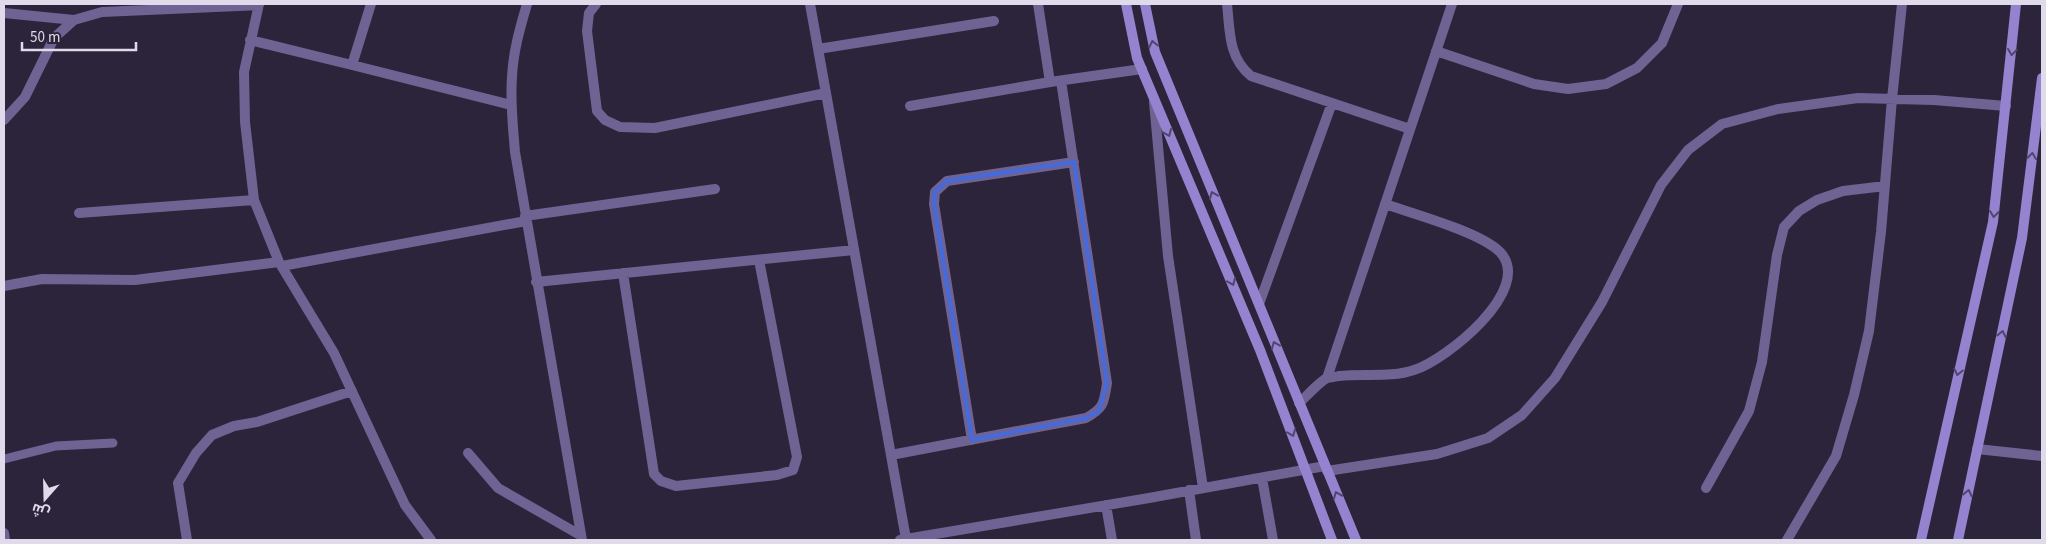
<svg xmlns="http://www.w3.org/2000/svg" width="2046" height="544" viewBox="0 0 2046 544" font-family="'Source Sans 3',Cairo,sans-serif">
<style>
.lines{fill:none;stroke-linecap:round;stroke-linejoin:round}
.lane{stroke:#6e6393;stroke-width:9}
.street{stroke:#6e6393;stroke-width:10}
.secondary{stroke:#9583d0;stroke-width:10}
.oneway{stroke:#50456e}
.marked{fill:none;stroke:#446adc;stroke-width:4;stroke-linejoin:round}
</style>
<rect width="100%" height="100%" fill="#2b243a"/>
<g class="lines">
<path class="lane" d="M4 459 56 446 113 443"/>
<path class="street" d="M259 4 244 72 245 122 254 200 279 262
M371 4 352 65 511 105
M527 4C520 28 513 52 512 77 510 102 513 127 515 152L582 540
M596 4 589 13 587 31 597 111 605 120 620 127 655 128 826 93
M810 4 906 539
M1038 4 1050 82
M1227 4C1230 31 1228 57 1251 76L1410 129
M4 13 74 20
M250 40 352 65
M818 49 994 21
M1436 51 1534 84 1568 89 1606 84 1637 68 1662 43 1678 4
M1154 102 1168 256 1203 488
M910 106 1050 82 1142 69
M4 120 25 97 54 38 74 20 102 12 259 5
M79 213 254 200
M525 216 715 189
M282 266 526 221
M623 273 654 474 661 481 676 486 777 475 793 470 797 457 759 260
M536 282 854 250
M4 286 42 279 135 280 279 262 334 353 405 505 431 540
M1259 304 1332 103
M1327 378 1452 4
M1299 403C1306 397 1319 382 1327 378 1330 377 1335 377 1339 376 1363 373 1391 378 1414 370 1446 360 1535 289 1500 252 1480 232 1414 214 1385 204
M972 440 934 204 935 192 947 181 1074 162
M1977 449 2042 456
M468 453 498 488 580 535
M891 455 1086 418C1104 408 1104 403 1107 383L1061 81
M1327 471 1437 454 1488 438 1522 415 1555 378 1602 302 1661 185 1688 150 1722 124 1778 109 1858 98 1934 100 2006 106
M1262 478 1273 540
M1706 488 1749 411 1762 362 1777 255 1784 227 1799 211 1817 200 1843 191 1885 186
M1189 490 1196 540
M1106 505 1112 540
M4 533 5 540
M187 540 178 483 196 453 212 435 234 426 257 422 352 391
M900 540 1149 498 1325 466
M1787 540 1836 456 1854 395 1869 331 1881 232 1892 99 1902 4"/>
<path class="secondary" d="M1126 4 1137 58 1260 350 1332 540
M1145 4 1155 52 1356 540
M1921 540 1993 222 2016 4
M1958 540 2022 238 2042 78"/>
</g>
<defs><path id="oneway-chevron" d="M-2-3.5L2.5 0L-2 3.5" fill="none" stroke-width="1.6" stroke-linecap="round" stroke-linejoin="round" transform="scale(1.25)"/></defs>
<g class="oneway">
<use href="#oneway-chevron" transform="translate(1153 44) rotate(-102)"/>
<use href="#oneway-chevron" transform="translate(2012 52) rotate(97)"/>
<use href="#oneway-chevron" transform="translate(1168 133) rotate(67)"/>
<use href="#oneway-chevron" transform="translate(2032 156) rotate(-83)"/>
<use href="#oneway-chevron" transform="translate(1213 195) rotate(-112)"/>
<use href="#oneway-chevron" transform="translate(1994 214) rotate(97)"/>
<use href="#oneway-chevron" transform="translate(1232 282) rotate(67)"/>
<use href="#oneway-chevron" transform="translate(2002 334) rotate(-78)"/>
<use href="#oneway-chevron" transform="translate(1275 345) rotate(-112)"/>
<use href="#oneway-chevron" transform="translate(1958 372) rotate(103)"/>
<use href="#oneway-chevron" transform="translate(1292 433) rotate(69)"/>
<use href="#oneway-chevron" transform="translate(1968 493) rotate(-78)"/>
<use href="#oneway-chevron" transform="translate(1337 495) rotate(-112)"/>
</g>
<path class="marked" d="M1074 162 1107 383 1099 411 1086 418 972 440 934 204 935 192 947 181Z"/>
<rect width="2046" height="544" fill="none" stroke="#e0dbea" stroke-width="10"/>
<g transform="translate(45 499) rotate(200)" stroke="#2b243a" stroke-width="4" paint-order="stroke">
<path d="M0-4L9 19L0 12L-9 19Z" fill="#e0dbea"/>
<text y="-8" font-size="14" font-weight="bold" text-anchor="middle" fill="#e0dbea">ش</text>
</g>
<path d="M22 42v8h114v-8" fill="none" stroke="#e0dbea" stroke-width="2.5"/>
<text x="30" y="42" font-size="15" fill="#e0dbea" stroke="#2b243a" stroke-width="4" paint-order="stroke">50 m</text>
</svg>
